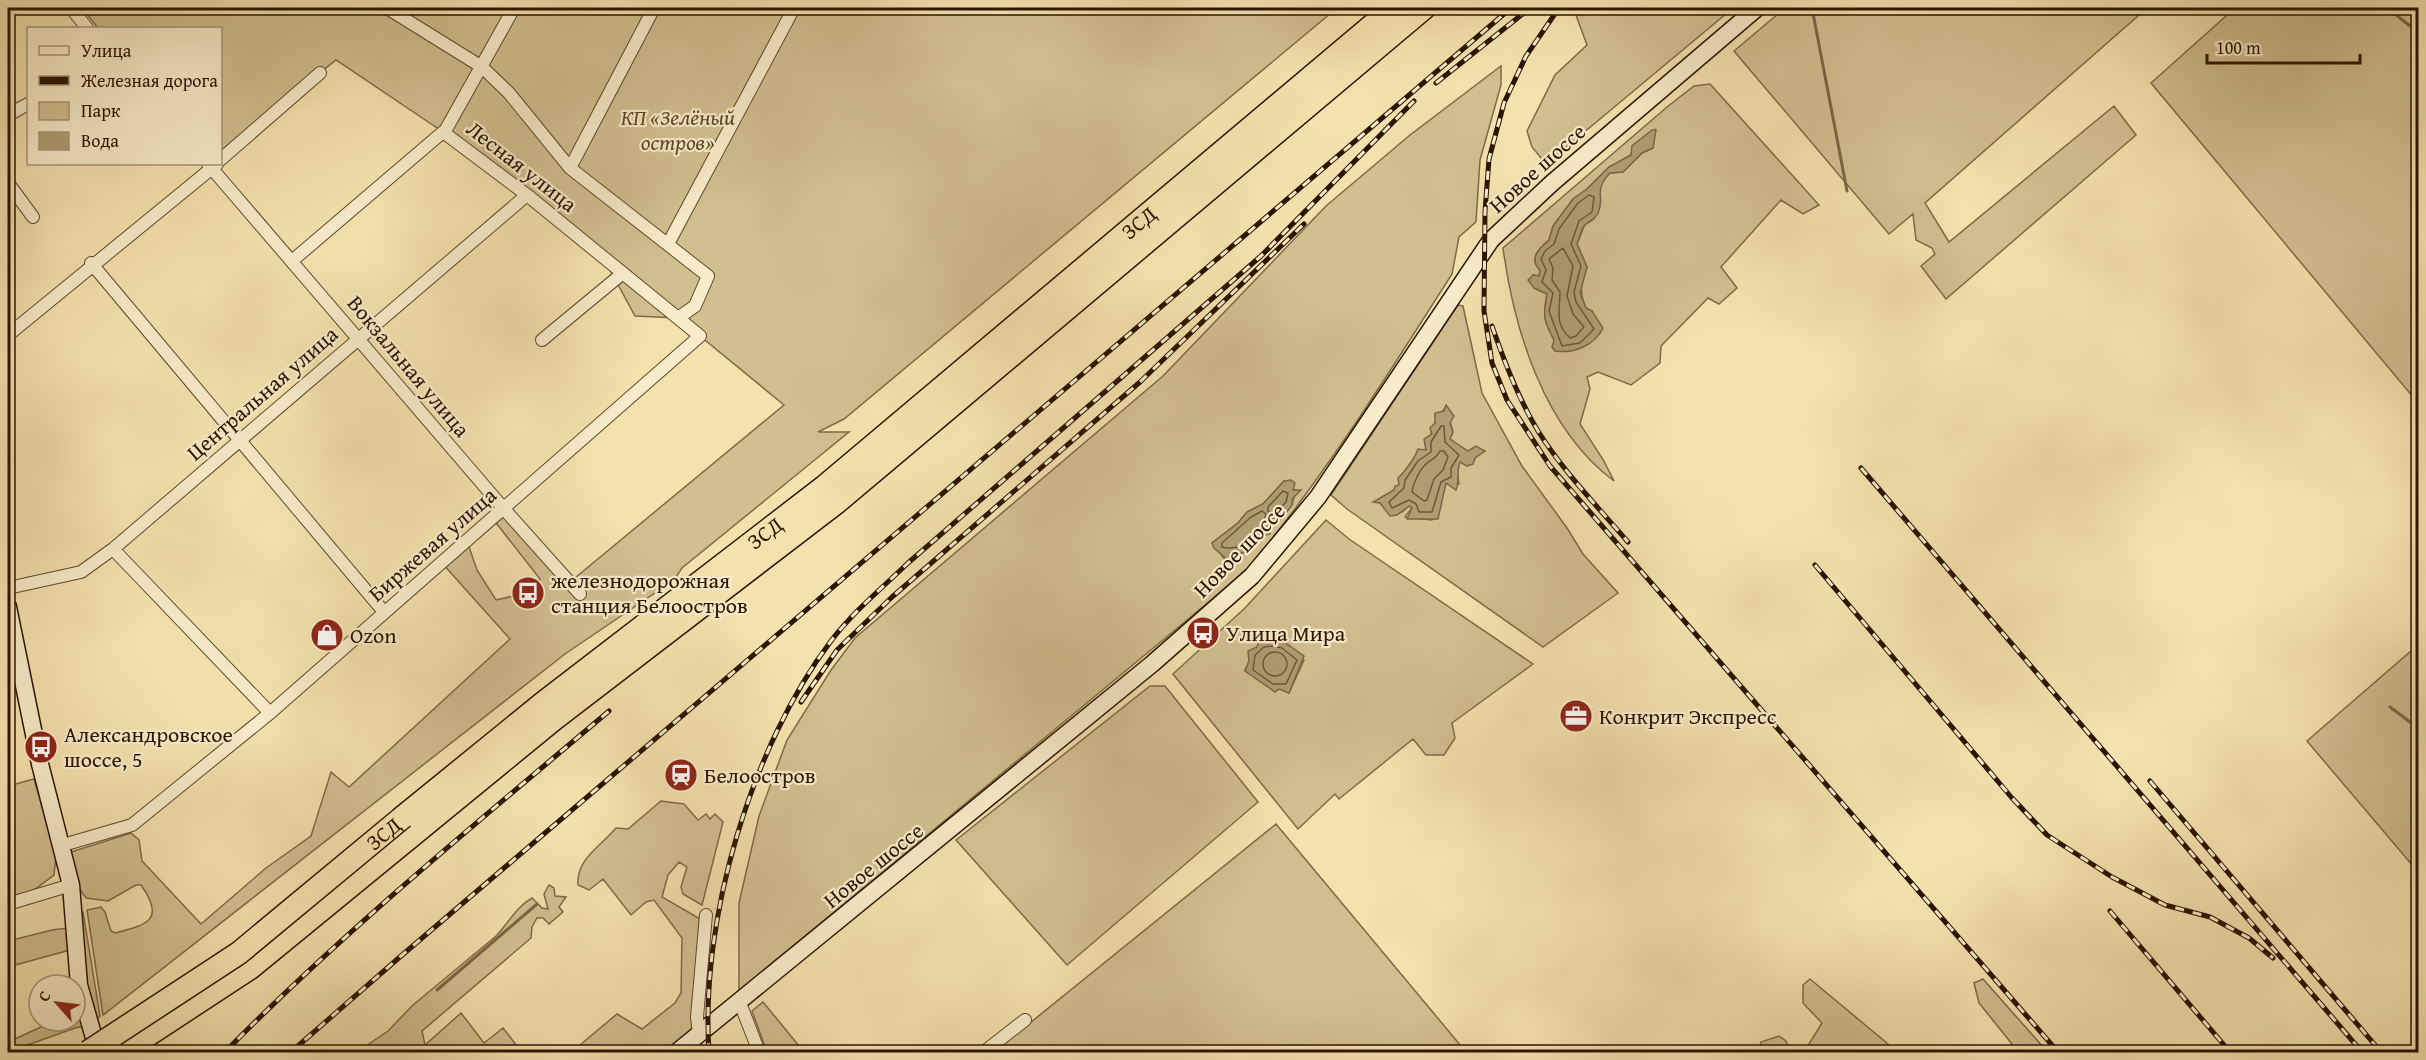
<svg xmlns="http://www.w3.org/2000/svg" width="2426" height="1060" viewBox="0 0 2426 1060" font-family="'Gentium Book Plus',serif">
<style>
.green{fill:#d2bf90;stroke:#7e6a48;stroke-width:1.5;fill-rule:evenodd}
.water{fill:#af9c73;stroke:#7a6645;stroke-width:1.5}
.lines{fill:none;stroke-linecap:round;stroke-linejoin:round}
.shore{stroke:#6c583a;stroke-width:1.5}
.stream{stroke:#7a6645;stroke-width:3}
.street-casing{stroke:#5c482c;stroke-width:14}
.secondary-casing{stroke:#2a1400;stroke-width:19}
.highway-casing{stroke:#2a1400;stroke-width:25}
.street{stroke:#f8ecca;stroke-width:12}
.secondary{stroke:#f8ecca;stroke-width:16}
.highway{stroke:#f4e2ae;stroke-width:22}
.rail-casing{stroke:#2a1400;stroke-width:5}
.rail{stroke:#f8ecca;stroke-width:3;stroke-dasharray:9;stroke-linecap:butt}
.highway-bridge-casing{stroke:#2a1400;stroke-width:25;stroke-linecap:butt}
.highway-bridge{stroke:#f4e2ae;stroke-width:22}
.labels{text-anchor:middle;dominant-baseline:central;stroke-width:4.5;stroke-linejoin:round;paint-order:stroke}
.park-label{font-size:22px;font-style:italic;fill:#5c472b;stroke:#f8ecca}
.street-label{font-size:22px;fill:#2a1400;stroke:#f8ecca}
.poi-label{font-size:22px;fill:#2a1400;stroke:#f8ecca;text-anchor:start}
</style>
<rect width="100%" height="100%" fill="#f4e2ae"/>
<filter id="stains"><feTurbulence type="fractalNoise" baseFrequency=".00333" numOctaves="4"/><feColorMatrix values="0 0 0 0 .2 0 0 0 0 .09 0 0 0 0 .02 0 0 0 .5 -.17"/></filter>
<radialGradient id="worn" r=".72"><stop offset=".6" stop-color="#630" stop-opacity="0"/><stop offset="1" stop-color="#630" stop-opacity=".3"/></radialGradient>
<path class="green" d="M82 8H1337L844 419 818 432H849L682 568 674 580 565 654 103 1015 87 910 101 907 105 912 111 931 115 933C147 925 166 920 141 885H136L108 901 86 898 78 887 71 852 131 833 139 840 142 861 201 924 266 868 311 836 331 772 349 787 510 639 442 563 467 541 477 570 496 600 514 596 540 579 493 519 503 510 570 582 784 405 678 318 635 316 603 257 449 136 336 60 221 151 220 28H98Z
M1581 8H1733L1546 164 1532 147 1527 131 1555 75 1587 45 1576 15Z
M1785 8H2147L1925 203 1949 242 2114 106 2136 135 1946 299 1921 266 1935 254 1932 248 1916 240 1913 214 1889 234 1734 51Z
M2235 8H2418V403L2151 83Z
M1501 66V85L1480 160 1476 222 1459 237 1452 274C1387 376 1323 479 1245 572L739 991V903L759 816 787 740 831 670 855 638 1163 376 1326 206 1410 135ZM1284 481 1296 491 1292 505 1281 519 1271 518 1243 553H1229L1226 561 1212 543 1238 523 1247 512 1263 504Z
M1710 84 1819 205 1803 214 1781 200 1721 267 1737 288 1719 304 1708 298 1661 346 1660 363 1631 385 1598 372 1587 377 1590 389 1580 424 1604 461 1614 481C1544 429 1514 330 1503 248L1667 107 1694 86ZM1655 130 1653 148 1642 153 1623 172 1609 173C1605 178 1600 184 1599 191 1597 204 1602 218 1585 224L1577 244 1587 267C1581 282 1579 293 1586 308L1592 311 1600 333 1587 345 1554 340C1543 320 1543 315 1547 294L1534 288 1533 275 1539 276 1540 270C1528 258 1540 248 1549 240L1553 226 1573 199 1587 189 1609 167 1631 155 1632 151Z
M1458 305 1463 306 1482 393 1522 466 1567 528 1583 554 1618 593 1543 647 1347 509 1331 495ZM1446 406 1453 432 1450 439 1474 458 1473 464 1467 466 1460 461 1457 470 1459 484 1446 483 1438 512 1432 520 1405 517 1412 508 1409 506 1402 512 1393 514 1380 503 1399 485 1417 454 1425 450 1435 423Z
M1326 520 1349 539 1533 664 1452 723 1455 738 1444 755H1426L1413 739 1339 799 1335 794 1298 829 1173 674 1245 608ZM1268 642 1304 660 1289 693 1245 670 1257 647Z
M2418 645V872L2307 741Z
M1150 686H1165L1258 802 1067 965 956 840Z
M34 779 56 855 54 875 34 890 8 898V786Z
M661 801 684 804 698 820 706 814 710 819 715 814 723 822 702 905 683 894 681 887 687 867 679 862 668 875 662 897 700 919 692 1019 694 1029 666 1052H586L580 1045 617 1014 642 1029 675 1003 681 993 682 938 654 900 646 902 631 915 603 879 589 890 578 885C576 859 601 846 616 828L628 829Z
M1276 824 1466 1052H994Z
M549 885 554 888 555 896 566 897 559 907 563 912 549 924 543 918H537L532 927 531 938 422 1031 425 1045 461 1013 484 1043 503 1028 517 1046 510 1052H357L388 1031 413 1005 496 936C509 923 515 908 532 898L542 908 548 909 544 894Z
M83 912 100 1016 95 1021 85 981 81 913Z
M75 927 89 1028 78 1027 8 1052V1042L54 1021H75V1011L80 1009 70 950 8 967V941L52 930Z
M1810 979 1888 1044 1892 1052H1804L1822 1023 1803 1003V985Z
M1983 979 2044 1048 2039 1052H1999L2012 1044 1979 1003 1974 983Z
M763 1002 804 1052H767L752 1011Z
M1779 1036 1786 1041 1790 1052 1759 1051 1761 1042Z"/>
<path class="water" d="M1652 130H1656L1653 148 1642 153 1623 172 1610 173C1592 192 1606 196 1598 213 1595 220 1588 221 1584 226 1581 230 1579 239 1577 244L1587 267 1580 293 1586 308 1592 311 1603 328C1595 345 1574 354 1555 351L1552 347 1554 340C1543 318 1543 318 1547 294L1534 288 1528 280 1533 275 1539 276 1540 270C1528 258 1540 248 1549 240L1553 226 1573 199 1587 189 1609 167 1631 155 1632 146Z
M1446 405 1454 416 1450 423 1453 432 1450 439 1468 451 1476 446 1485 451 1475 458 1473 464 1467 466 1460 462C1456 471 1460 481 1456 490L1446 483 1438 519H1407L1412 508 1409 506 1397 515 1390 516 1380 503 1373 502 1394 490 1395 486 1399 485 1398 478C1404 473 1416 456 1418 449L1426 450 1424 439 1432 434 1430 428 1435 423V413L1444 411Z
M1291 480 1295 483 1293 490H1301L1292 499V505L1281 519 1271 518 1268 525 1270 534 1254 537 1253 549H1247L1243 553H1230L1232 558 1230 562 1214 548 1212 543 1238 523 1247 512 1263 504 1284 481Z
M1260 638 1268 641 1271 639 1284 642 1304 656 1289 693 1279 689 1275 692 1245 671 1249 661 1248 651 1257 647Z"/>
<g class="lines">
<path class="shore" d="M1589 195 1594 197 1592 212 1579 221 1571 244 1581 266 1574 292 1576 302 1594 329 1580 343 1562 346 1549 311 1553 293 1542 282 1546 270 1541 259 1545 251 1554 244 1559 229 1578 203Z
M1563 248 1573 266 1567 296 1573 314 1584 327 1576 336 1570 338C1554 323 1560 311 1560 292L1552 280 1553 268 1549 259Z
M1441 426H1444L1445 442 1459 455 1451 468V477L1441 482 1432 512H1419L1416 504 1409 500 1392 508 1389 502 1404 488 1405 480 1418 461 1431 452V442Z
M1440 451H1444L1448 457 1443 470 1434 479 1427 500 1424 501 1412 492C1413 484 1419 471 1425 465 1431 459 1436 459 1440 451Z
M1283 491 1288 493 1286 502 1277 512H1268V507Z
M1262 511 1266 514 1262 530 1251 533C1250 536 1249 540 1247 542 1242 548 1227 549 1222 547V543L1251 517Z
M1273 646 1282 648 1297 660 1286 684H1273L1253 670 1255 655 1264 647Z
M1263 664a12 12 0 1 1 24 0a12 12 0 1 1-24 0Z"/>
<path class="stream" d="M1812 8 1847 191
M2387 8 2418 32
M2390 707 2418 728
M437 990 537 904"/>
<defs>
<path id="street" d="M71 8 87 28
M387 8 482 67 509 93 570 168 708 276 695 306 678 318
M8 115 28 104
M444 133 514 8
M220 160 320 73
M208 164 504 509 580 594
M570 168 654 8
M8 183 33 217
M668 244 794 8
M91 263 384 612
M8 335 217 164
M542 340 623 273
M113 549 270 713
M8 588 81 572 113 549 527 195
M63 845 132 825 270 713 700 336 527 195 443 132 293 260
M8 904 71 885
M740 1003 759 1052
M699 1035 697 1017 706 915
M984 1052 1025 1020"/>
<path id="secondary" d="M8 607 40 764 71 885 79 985 98 1052
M677 1052 1152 664 1252 576 1318 497 1491 240 1552 183 1757 8"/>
<g id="highway">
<path id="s1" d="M403 817 542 704 824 487 1393 8"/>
<path d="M122 1052 250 968 554 719 837 502 1424 8"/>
</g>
</defs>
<use href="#street" class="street-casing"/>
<use href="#secondary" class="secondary-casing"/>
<use href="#highway" class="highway-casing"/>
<use href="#street" class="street"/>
<use href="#secondary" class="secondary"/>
<use href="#highway" class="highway"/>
<defs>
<path id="rail" d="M1559 8 1526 56 1504 103 1489 159 1485 211 1484 311 1492 363 1507 400 1550 466 2058 1052
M1436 83 1530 8
M1492 326C1504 361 1518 398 1538 431 1563 471 1597 506 1628 542
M1861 468 2362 1052
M1815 565 2012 798 2047 835 2112 877 2165 905 2210 917 2249 938 2273 958
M801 702 837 650 892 597 1140 382 1304 224
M2150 781 2381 1052
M2110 911 2230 1052
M225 1052C345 930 478 822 609 711
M291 1052 401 956 1511 8
M709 1052C700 920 751 747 831 641 853 612 882 588 908 563L1261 256 1414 101"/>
</defs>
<use href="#rail" class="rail-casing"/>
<use href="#rail" class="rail"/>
<defs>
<g id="highway-bridge">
<path id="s2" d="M88 1052 239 953 403 817"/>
</g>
</defs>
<use href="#highway-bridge" class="highway-bridge-casing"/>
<use href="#highway-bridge" class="highway-bridge"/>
</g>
<defs>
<symbol id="bus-disc" viewBox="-11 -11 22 22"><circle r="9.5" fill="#8f2418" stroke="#f8ecca"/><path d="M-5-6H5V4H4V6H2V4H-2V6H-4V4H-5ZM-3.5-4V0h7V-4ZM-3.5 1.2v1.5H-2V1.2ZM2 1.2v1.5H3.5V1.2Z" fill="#fff"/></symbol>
<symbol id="shop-disc" viewBox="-11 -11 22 22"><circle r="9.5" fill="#8f2418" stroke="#f8ecca"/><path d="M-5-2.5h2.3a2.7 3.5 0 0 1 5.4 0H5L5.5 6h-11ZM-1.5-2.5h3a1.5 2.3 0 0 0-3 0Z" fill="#fff"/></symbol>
<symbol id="office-disc" viewBox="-11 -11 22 22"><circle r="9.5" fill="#8f2418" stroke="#f8ecca"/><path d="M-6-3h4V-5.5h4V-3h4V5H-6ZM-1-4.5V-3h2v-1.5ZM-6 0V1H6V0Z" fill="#fff"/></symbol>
<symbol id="station-disc" viewBox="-11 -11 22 22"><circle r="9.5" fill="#8f2418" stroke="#f8ecca"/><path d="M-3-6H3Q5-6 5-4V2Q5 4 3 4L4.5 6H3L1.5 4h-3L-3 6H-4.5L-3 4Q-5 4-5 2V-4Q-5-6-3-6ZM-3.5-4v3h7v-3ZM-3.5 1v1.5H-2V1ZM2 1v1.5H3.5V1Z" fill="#fff"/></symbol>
</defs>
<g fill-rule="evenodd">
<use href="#bus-disc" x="509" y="574" width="38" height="38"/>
<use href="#bus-disc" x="1184" y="614" width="38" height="38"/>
<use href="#shop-disc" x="308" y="616" width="38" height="38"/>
<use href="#office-disc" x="1557" y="697" width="38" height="38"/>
<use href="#bus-disc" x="22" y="728" width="38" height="38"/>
<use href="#station-disc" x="662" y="756" width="38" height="38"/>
</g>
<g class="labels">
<g class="park-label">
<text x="678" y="117">КП «Зелёный<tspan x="678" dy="25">остров»</tspan></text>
</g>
<g class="street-label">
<text transform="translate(522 166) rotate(38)">Лесная улица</text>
<text transform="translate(1537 168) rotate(-42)">Новое шоссе</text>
<text stroke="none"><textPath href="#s1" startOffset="946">ЗСД</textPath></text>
<text transform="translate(409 366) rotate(50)">Вокзальная улица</text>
<text transform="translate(262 393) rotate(-41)">Центральная улица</text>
<text stroke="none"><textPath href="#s1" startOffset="460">ЗСД</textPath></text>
<text transform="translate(432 544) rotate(-41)">Биржевая улица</text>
<text transform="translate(1239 550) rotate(-46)">Новое шоссе</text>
<text stroke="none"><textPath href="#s2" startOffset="368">ЗСД</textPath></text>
<text transform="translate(873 865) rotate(-39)">Новое шоссе</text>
</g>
<g class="poi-label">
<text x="551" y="580">железнодорожная<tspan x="551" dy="25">станция Белоостров</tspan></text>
<text x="1226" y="633">Улица Мира</text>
<text x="350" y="635">Ozon</text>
<text x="1599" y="716">Конкрит Экспресс</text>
<text x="64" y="734">Александровское<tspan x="64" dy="25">шоссе, 5</tspan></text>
<text x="704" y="775">Белоостров</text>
</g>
</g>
<rect width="2426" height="1060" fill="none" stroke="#f4e2ae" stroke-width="30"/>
<rect x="9" y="9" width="2408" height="1042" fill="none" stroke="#2a1400" stroke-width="3"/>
<rect x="15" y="15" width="2396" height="1030" fill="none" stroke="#2a1400" stroke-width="1.5"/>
<rect x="27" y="27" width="195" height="138" fill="#f8ecca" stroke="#a69679" stroke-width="1.5"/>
<rect x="39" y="46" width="30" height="9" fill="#f8ecca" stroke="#a69679" stroke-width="1.5"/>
<text x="81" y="57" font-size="18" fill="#2a1400">Улица</text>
<rect x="39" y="76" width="30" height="9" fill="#2a1400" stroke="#a69679" stroke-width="1.5"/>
<text x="81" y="87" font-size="18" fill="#2a1400">Железная дорога</text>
<rect x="39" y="102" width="30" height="18" fill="#d2bf90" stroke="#a69679" stroke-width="1.5"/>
<text x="81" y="117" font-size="18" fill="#2a1400">Парк</text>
<rect x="39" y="132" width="30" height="18" fill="#af9c73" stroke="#a69679" stroke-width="1.5"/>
<text x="81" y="147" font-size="18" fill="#2a1400">Вода</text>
<g transform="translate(57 1003) rotate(298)"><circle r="28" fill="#f8ecca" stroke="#a69679" stroke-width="1.5"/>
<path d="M0-4.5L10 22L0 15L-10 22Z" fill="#8f2418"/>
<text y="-9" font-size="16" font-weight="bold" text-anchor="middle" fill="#2a1400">С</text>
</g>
<path d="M2207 54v9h153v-9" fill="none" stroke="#2a1400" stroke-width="3"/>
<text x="2216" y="54" font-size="18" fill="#2a1400" stroke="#f8ecca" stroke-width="4.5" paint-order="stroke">100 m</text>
<rect width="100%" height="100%" filter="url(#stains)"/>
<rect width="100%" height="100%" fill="url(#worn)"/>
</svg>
